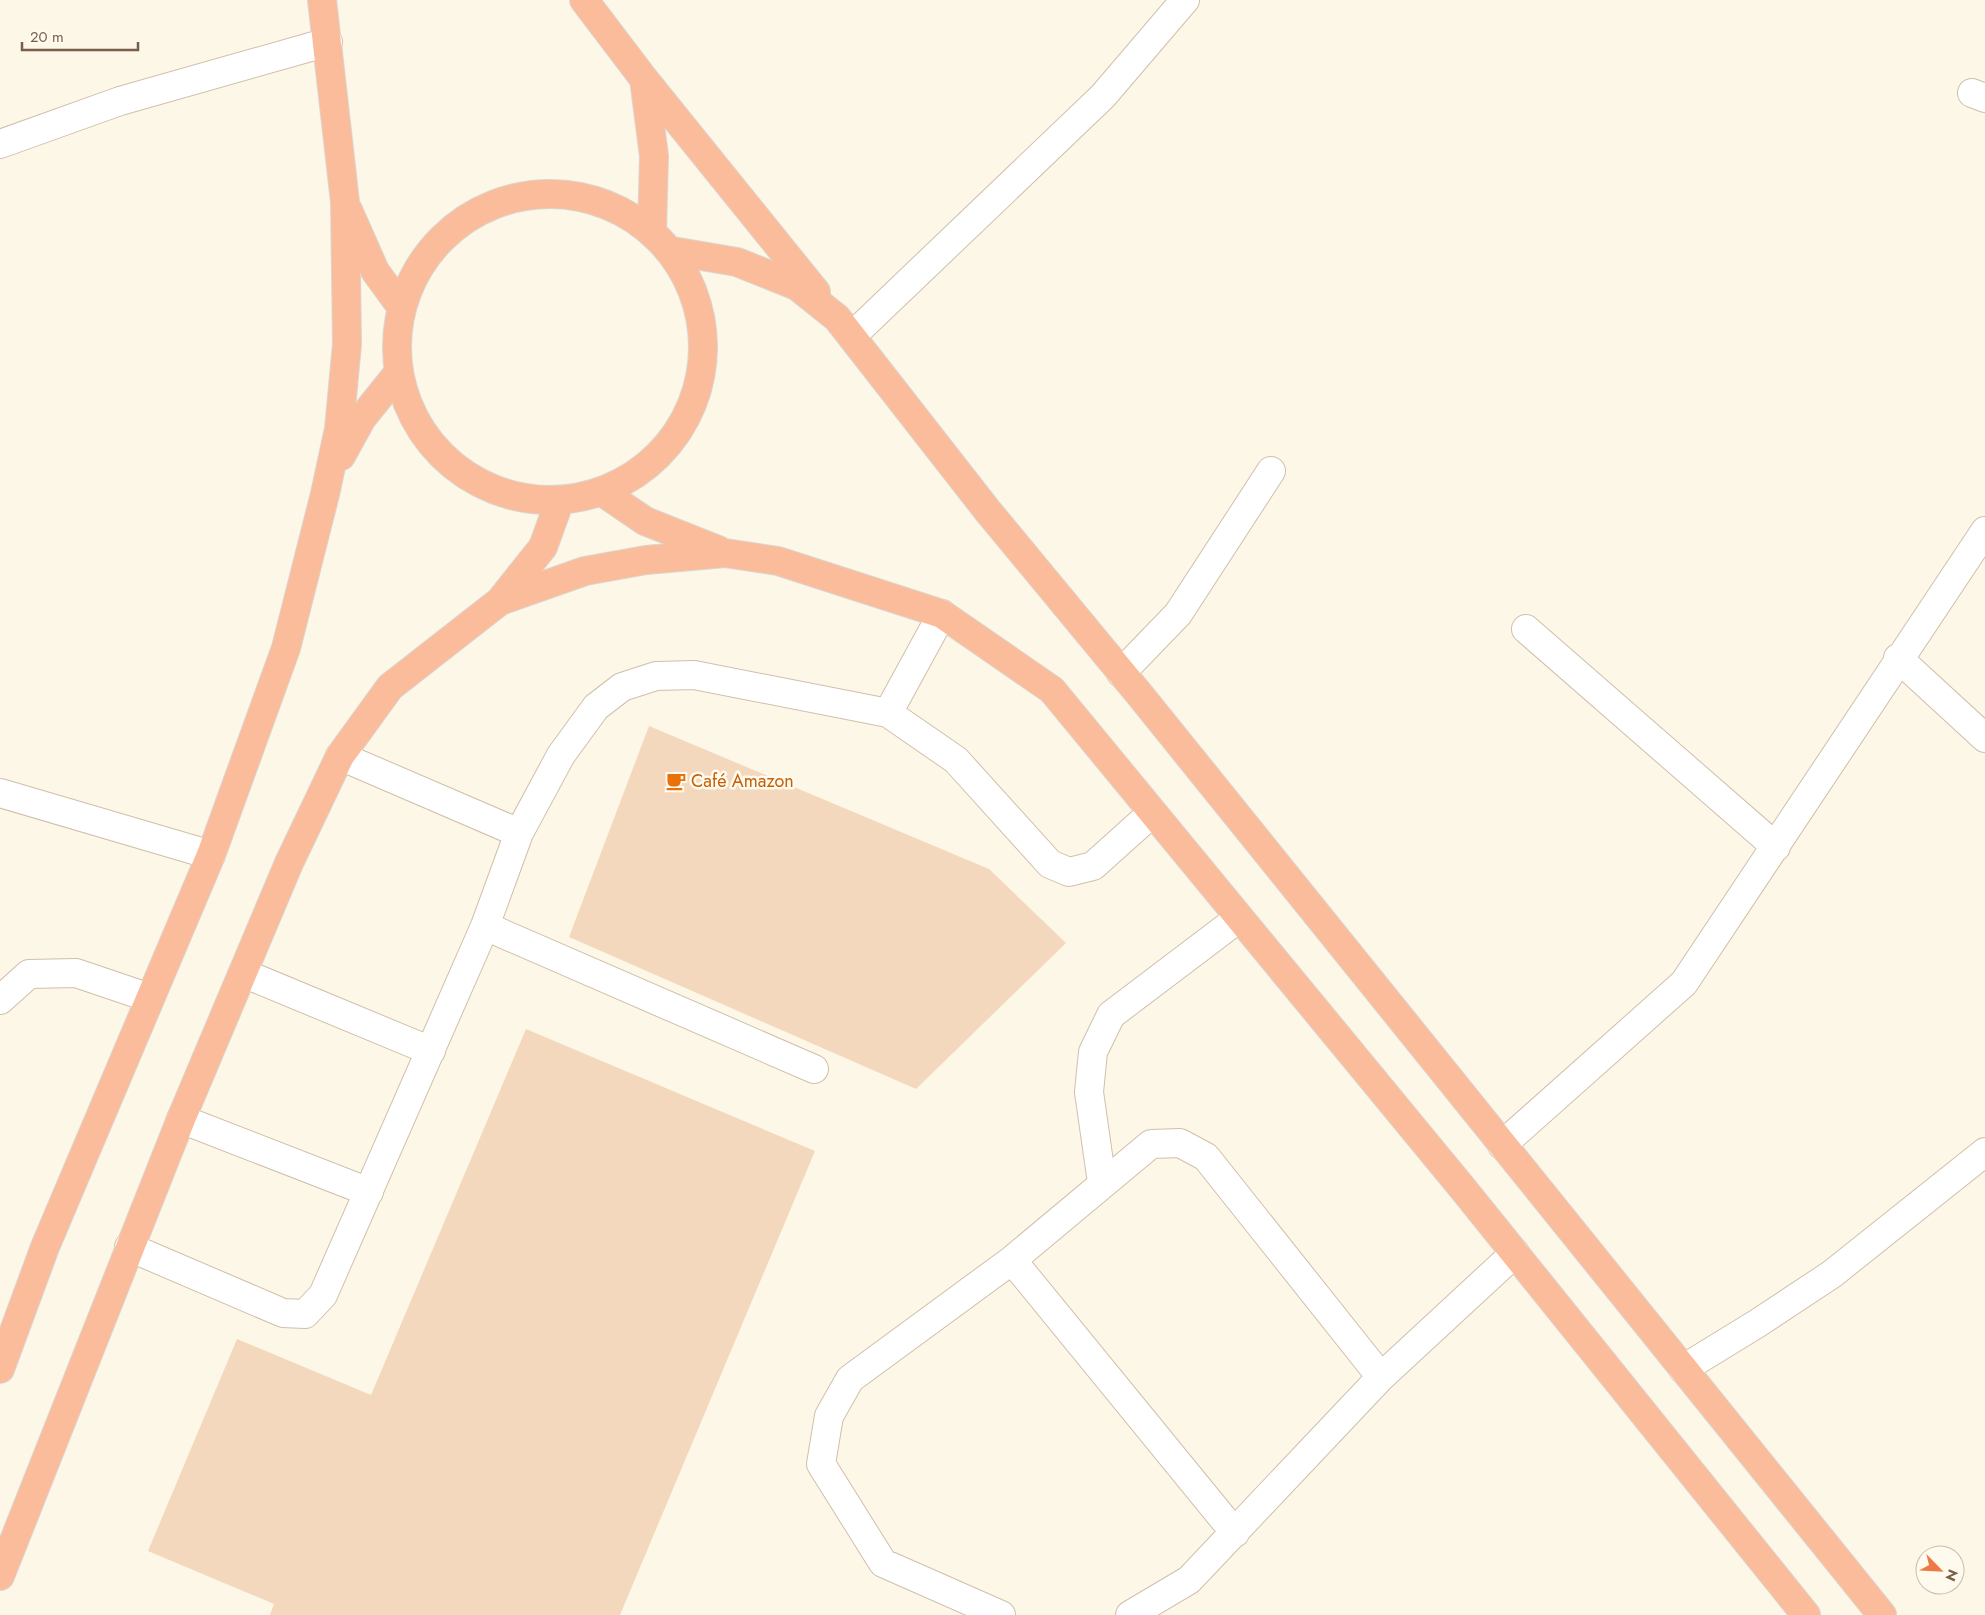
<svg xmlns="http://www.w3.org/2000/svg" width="1985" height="1615" viewBox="0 0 1985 1615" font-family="Jost,sans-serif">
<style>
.building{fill:#f4d8bd}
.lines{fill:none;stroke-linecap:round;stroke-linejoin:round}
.minor-casing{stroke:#d0bfab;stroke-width:30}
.highway-casing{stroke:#dcd5d0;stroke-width:30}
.minor{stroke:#fff;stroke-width:28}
.highway{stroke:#fabc9b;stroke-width:28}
.labels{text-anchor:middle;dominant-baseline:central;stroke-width:5;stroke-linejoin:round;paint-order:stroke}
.food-label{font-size:18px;fill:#c56008;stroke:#fffaee;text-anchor:start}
</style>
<rect width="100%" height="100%" fill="#fdf7e7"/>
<path class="building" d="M649 726 989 869 1066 943 916 1089 569 937Z
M526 1029 815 1151 620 1615H270L274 1604 148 1551 237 1339 371 1395Z"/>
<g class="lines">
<defs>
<path id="minor" d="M1972 93 1985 98
M0 144 120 101 328 42
M852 336 1103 96 1185 0
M1526 629 1776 847
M1898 658 1985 738
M1121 673 1178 614 1271 471
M888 713 942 614
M340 756 519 833
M0 793 211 855
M485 926 814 1069
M243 973 431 1051
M0 1000 29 974 76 973 150 998
M181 1119 369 1192
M1502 1145 1684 983 1985 531
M1102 1183 1089 1092 1093 1052 1111 1015 1239 918
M129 1247 283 1313 305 1314 323 1295 485 926 519 833 561 755 596 707 622 687 656 676 694 675 888 713 956 760 1050 864 1069 872 1093 866 1152 813
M1012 1260 1235 1533
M1683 1369 1758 1323 1832 1274 1985 1152
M1001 1615 883 1563 821 1464 829 1416 850 1379 1012 1260 1151 1144 1180 1143 1206 1157 1381 1377
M1130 1615 1189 1580 1381 1377 1515 1253"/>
<path id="highway" d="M584 0 644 79 654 156 652 231
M644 79 816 292
M397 347a153 153 0 1 1 306 0a153 153 0 1 1-306 0Z
M348 210 375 271 402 308
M672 251 737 262 797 286 837 318 987 510 1140 695 1882 1615
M341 456 362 418 399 372
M601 491 645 521 718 550
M500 601 543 547 560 500
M0 1369 45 1247 211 855 286 648 325 494 339 429 347 344 345 202 322 0
M0 1576 181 1119 289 863 340 756 390 687 500 601 585 571 646 560 725 553 778 561 942 614 1052 690 1464 1190 1806 1615"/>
</defs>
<use href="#minor" class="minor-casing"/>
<use href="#highway" class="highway-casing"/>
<use href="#minor" class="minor"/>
<use href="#highway" class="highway"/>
</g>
<defs>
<symbol id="cafe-bare" viewBox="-9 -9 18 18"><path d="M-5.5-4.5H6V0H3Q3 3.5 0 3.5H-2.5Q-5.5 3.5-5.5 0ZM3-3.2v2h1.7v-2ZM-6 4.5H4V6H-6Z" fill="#e8710a" stroke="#fffaee" stroke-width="2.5" paint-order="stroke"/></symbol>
</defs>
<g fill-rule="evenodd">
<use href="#cafe-bare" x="662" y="767" width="28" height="28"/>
</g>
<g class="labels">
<g class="food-label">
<text x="691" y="781">Café Amazon</text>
</g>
</g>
<g transform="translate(1940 1570) rotate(114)"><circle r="24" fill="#fffaee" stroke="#c9bcac"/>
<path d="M0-4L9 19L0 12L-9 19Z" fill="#ed7a46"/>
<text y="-8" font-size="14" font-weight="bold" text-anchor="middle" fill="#795e49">N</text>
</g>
<path d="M22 42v8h116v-8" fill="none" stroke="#795e49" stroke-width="2.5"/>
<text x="30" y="42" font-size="15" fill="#795e49" stroke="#fffaee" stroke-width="4" paint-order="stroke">20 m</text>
</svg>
